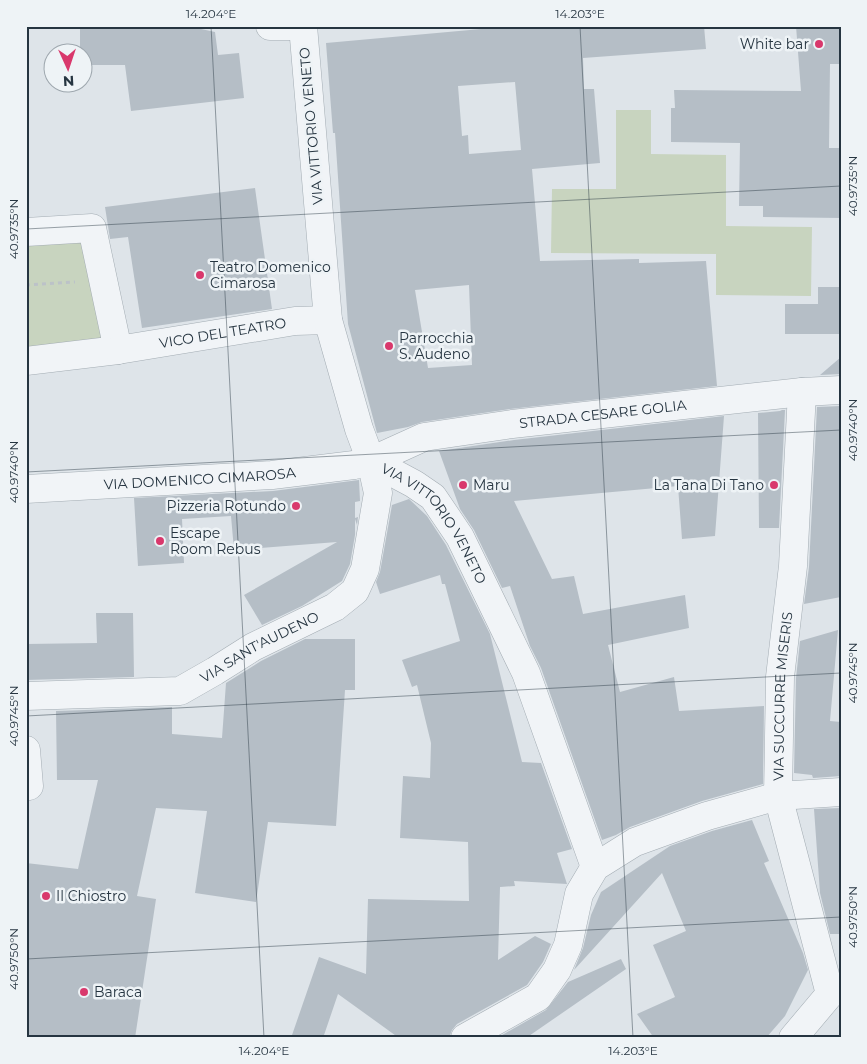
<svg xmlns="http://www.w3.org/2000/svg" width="867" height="1064" viewBox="0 0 867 1064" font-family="Montserrat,sans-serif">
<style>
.green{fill:#c8d4bf}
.building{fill:#b5bec6;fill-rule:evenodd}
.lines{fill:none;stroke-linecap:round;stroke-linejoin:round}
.street-casing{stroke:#a3acb3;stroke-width:29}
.path{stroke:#bcc2c8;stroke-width:3;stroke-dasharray:4 4;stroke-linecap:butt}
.street{stroke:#f1f4f7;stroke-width:28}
.ticks{fill:none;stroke:#263541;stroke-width:1;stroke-opacity:0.45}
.poi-dot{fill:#d9386c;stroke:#eef3f6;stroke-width:2}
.labels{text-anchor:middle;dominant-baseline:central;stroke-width:5;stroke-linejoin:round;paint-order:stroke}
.poi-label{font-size:14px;fill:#263541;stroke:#eef3f6;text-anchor:start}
.street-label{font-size:14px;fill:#263541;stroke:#eef3f6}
.neatline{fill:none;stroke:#263541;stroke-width:2}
.ticks-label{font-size:12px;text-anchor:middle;fill:#263541}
</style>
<rect width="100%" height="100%" fill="#dee4e9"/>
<path class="green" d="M616 110H651V154L726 155V226L812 227 811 296 716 295V254L551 253 552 189H616Z
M88 232 111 339 26 352V236Z"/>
<path class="building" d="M89 26H187L215 32 218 55 239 53 244 98 131 111 125 65H82V52H80V29L89 28Z
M481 26H704L706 49 583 58 584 89H594L600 163 532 169 540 261 639 259V263L706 261 717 386 510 409 422 422 408 427 377 433 348 324 335 133H333L326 43 481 29ZM515 82 521 150 469 154 468 135 462 136 458 86ZM469 285 472 365 428 368 415 290Z
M796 26H841V64H830L829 148H841V218L763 217V206H739L740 143 671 142V108H675L674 90 801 91Z
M255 188 272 309 142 328 128 237 110 239 105 207Z
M818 287H841V334H785V304H818Z
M841 357V374L820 375Z
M841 406V597L804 604 809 567 817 407Z
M782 410H785L779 528H759L758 413 780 411Z
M724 416 715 536 682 539 678 486 514 501 552 579 574 576 583 614 685 595 689 628 608 645 620 692 674 677 679 711 764 706 763 784 702 801 630 827 616 835 602 840 541 668 530 646 510 586 502 588 474 530 460 509 439 451 514 440Z
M359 480 360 501 355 502V518L358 517 357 525 355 519V535L350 564 342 581 302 606 262 625 244 595 337 542 234 550 231 516 182 519 184 563 138 566 134 498 273 491Z
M409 499 427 516 446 545 490 634 522 762 541 763 572 849 557 853 567 884 514 881 515 886 500 887 498 960 535 936 551 944 543 962 527 985 457 1024 452 1030 449 1038H399L338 994 323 1038H291L319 957 366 974 368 899 469 901 468 842 400 838 403 776 430 778 431 743 417 685 412 687 402 660 460 641 445 584H442L440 575 380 594 376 582 380 572 392 505Z
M96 613H133L134 677 26 680V644L97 643Z
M838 630 830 721 841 722V776L813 778 812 775 794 773 796 678 800 641Z
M305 639H355V690H345L336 826 268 822 256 902 195 893 207 811 156 808 137 896 156 899 135 1038H26V863L78 869 98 780H57L56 711 172 707V734L222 738 226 683 261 661Z
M841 808V934H830L820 893 814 809Z
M752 820 769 861 764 863 803 953 808 970 785 1016 766 1038H654L637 1014 675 997 653 945 686 931 662 873 574 970 583 948 591 915 601 892 670 846 712 831Z
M621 959 626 969 526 1038H497L546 1010 568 982Z"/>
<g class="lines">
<defs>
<g id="street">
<path d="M270 26H302"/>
<path d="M26 232 92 228 118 350 26 361"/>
<path id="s1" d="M118 350 295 321 328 320"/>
<path id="s2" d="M371 461 414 484 433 497 460 537 526 673 595 867"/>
<path id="s3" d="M26 489 272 475 354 465 371 461 424 437 512 424 802 392 841 390"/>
<path id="s4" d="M26 696 180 691 215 671 253 647 335 607 355 591 365 569 378 493 371 461 359 429 328 320 303 26"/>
<path d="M26 750 29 786"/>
<path d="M465 1038 538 997 557 970 568 945 579 894 595 867 635 842 707 816 778 796 841 792"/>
<path id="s5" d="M793 1038 830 994 778 796 780 677 793 566 802 392"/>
</g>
</defs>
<use href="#street" class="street-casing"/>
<path class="path" d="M26 285 75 282"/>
<use href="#street" class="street"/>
</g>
<path class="ticks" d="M211 26 264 1038M580 26 633 1038M26 229 841 186M26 472 841 430M26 716 841 673M26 959 841 917"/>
<g class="poi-dot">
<circle cx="819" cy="44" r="5"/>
<circle cx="200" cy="275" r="5"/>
<circle cx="389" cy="346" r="5"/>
<circle cx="463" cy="485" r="5"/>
<circle cx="774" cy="485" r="5"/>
<circle cx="296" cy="506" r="5"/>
<circle cx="160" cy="541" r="5"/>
<circle cx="46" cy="896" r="5"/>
<circle cx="84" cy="992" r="5"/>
</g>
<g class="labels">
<g class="poi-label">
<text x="809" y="44" text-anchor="end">White bar</text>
<text x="210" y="267">Teatro Domenico<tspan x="210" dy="16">Cimarosa</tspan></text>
<text x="399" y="338">Parrocchia<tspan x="399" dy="16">S. Audeno</tspan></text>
<text x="473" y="485">Maru</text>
<text x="764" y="485" text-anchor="end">La Tana Di Tano</text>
<text x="286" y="506" text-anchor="end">Pizzeria Rotundo</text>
<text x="170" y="533">Escape<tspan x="170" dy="16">Room Rebus</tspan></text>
<text x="56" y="896">Il Chiostro</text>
<text x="94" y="992">Baraca</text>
</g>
<g class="street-label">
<text transform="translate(311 126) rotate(-95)">VIA VITTORIO VENETO</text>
<text stroke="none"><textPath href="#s1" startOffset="106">VICO DEL TEATRO</textPath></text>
<text stroke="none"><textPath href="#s3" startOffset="585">STRADA CESARE GOLIA</textPath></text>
<text stroke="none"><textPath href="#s3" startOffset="174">VIA DOMENICO CIMAROSA</textPath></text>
<text stroke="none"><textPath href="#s2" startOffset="92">VIA VITTORIO VENETO</textPath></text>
<text stroke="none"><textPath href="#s4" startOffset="245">VIA SANT'AUDENO</textPath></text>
<text stroke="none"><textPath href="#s5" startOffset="362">VIA SUCCURRE MISERIS</textPath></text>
</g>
</g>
<rect width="867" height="1064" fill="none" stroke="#eef3f6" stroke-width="55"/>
<g transform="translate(68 68) rotate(177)"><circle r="24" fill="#eef3f6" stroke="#9ea7ae"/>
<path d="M0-4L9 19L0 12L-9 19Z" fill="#d9386c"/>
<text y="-8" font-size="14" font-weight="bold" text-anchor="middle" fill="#263541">N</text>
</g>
<rect x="28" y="28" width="812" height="1008" class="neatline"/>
<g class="ticks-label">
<text x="211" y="18">14.204°E</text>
<text x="580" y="18">14.203°E</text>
<text transform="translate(853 186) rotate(-90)" y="4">40.9735°N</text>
<text transform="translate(14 229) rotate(-90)" y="4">40.9735°N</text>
<text transform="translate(853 430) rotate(-90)" y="4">40.9740°N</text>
<text transform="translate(14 472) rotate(-90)" y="4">40.9740°N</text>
<text transform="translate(853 673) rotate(-90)" y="4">40.9745°N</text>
<text transform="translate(14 716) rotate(-90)" y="4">40.9745°N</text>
<text transform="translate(853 917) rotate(-90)" y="4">40.9750°N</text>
<text transform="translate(14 959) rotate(-90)" y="4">40.9750°N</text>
<text x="264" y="1055">14.204°E</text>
<text x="633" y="1055">14.203°E</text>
</g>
</svg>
